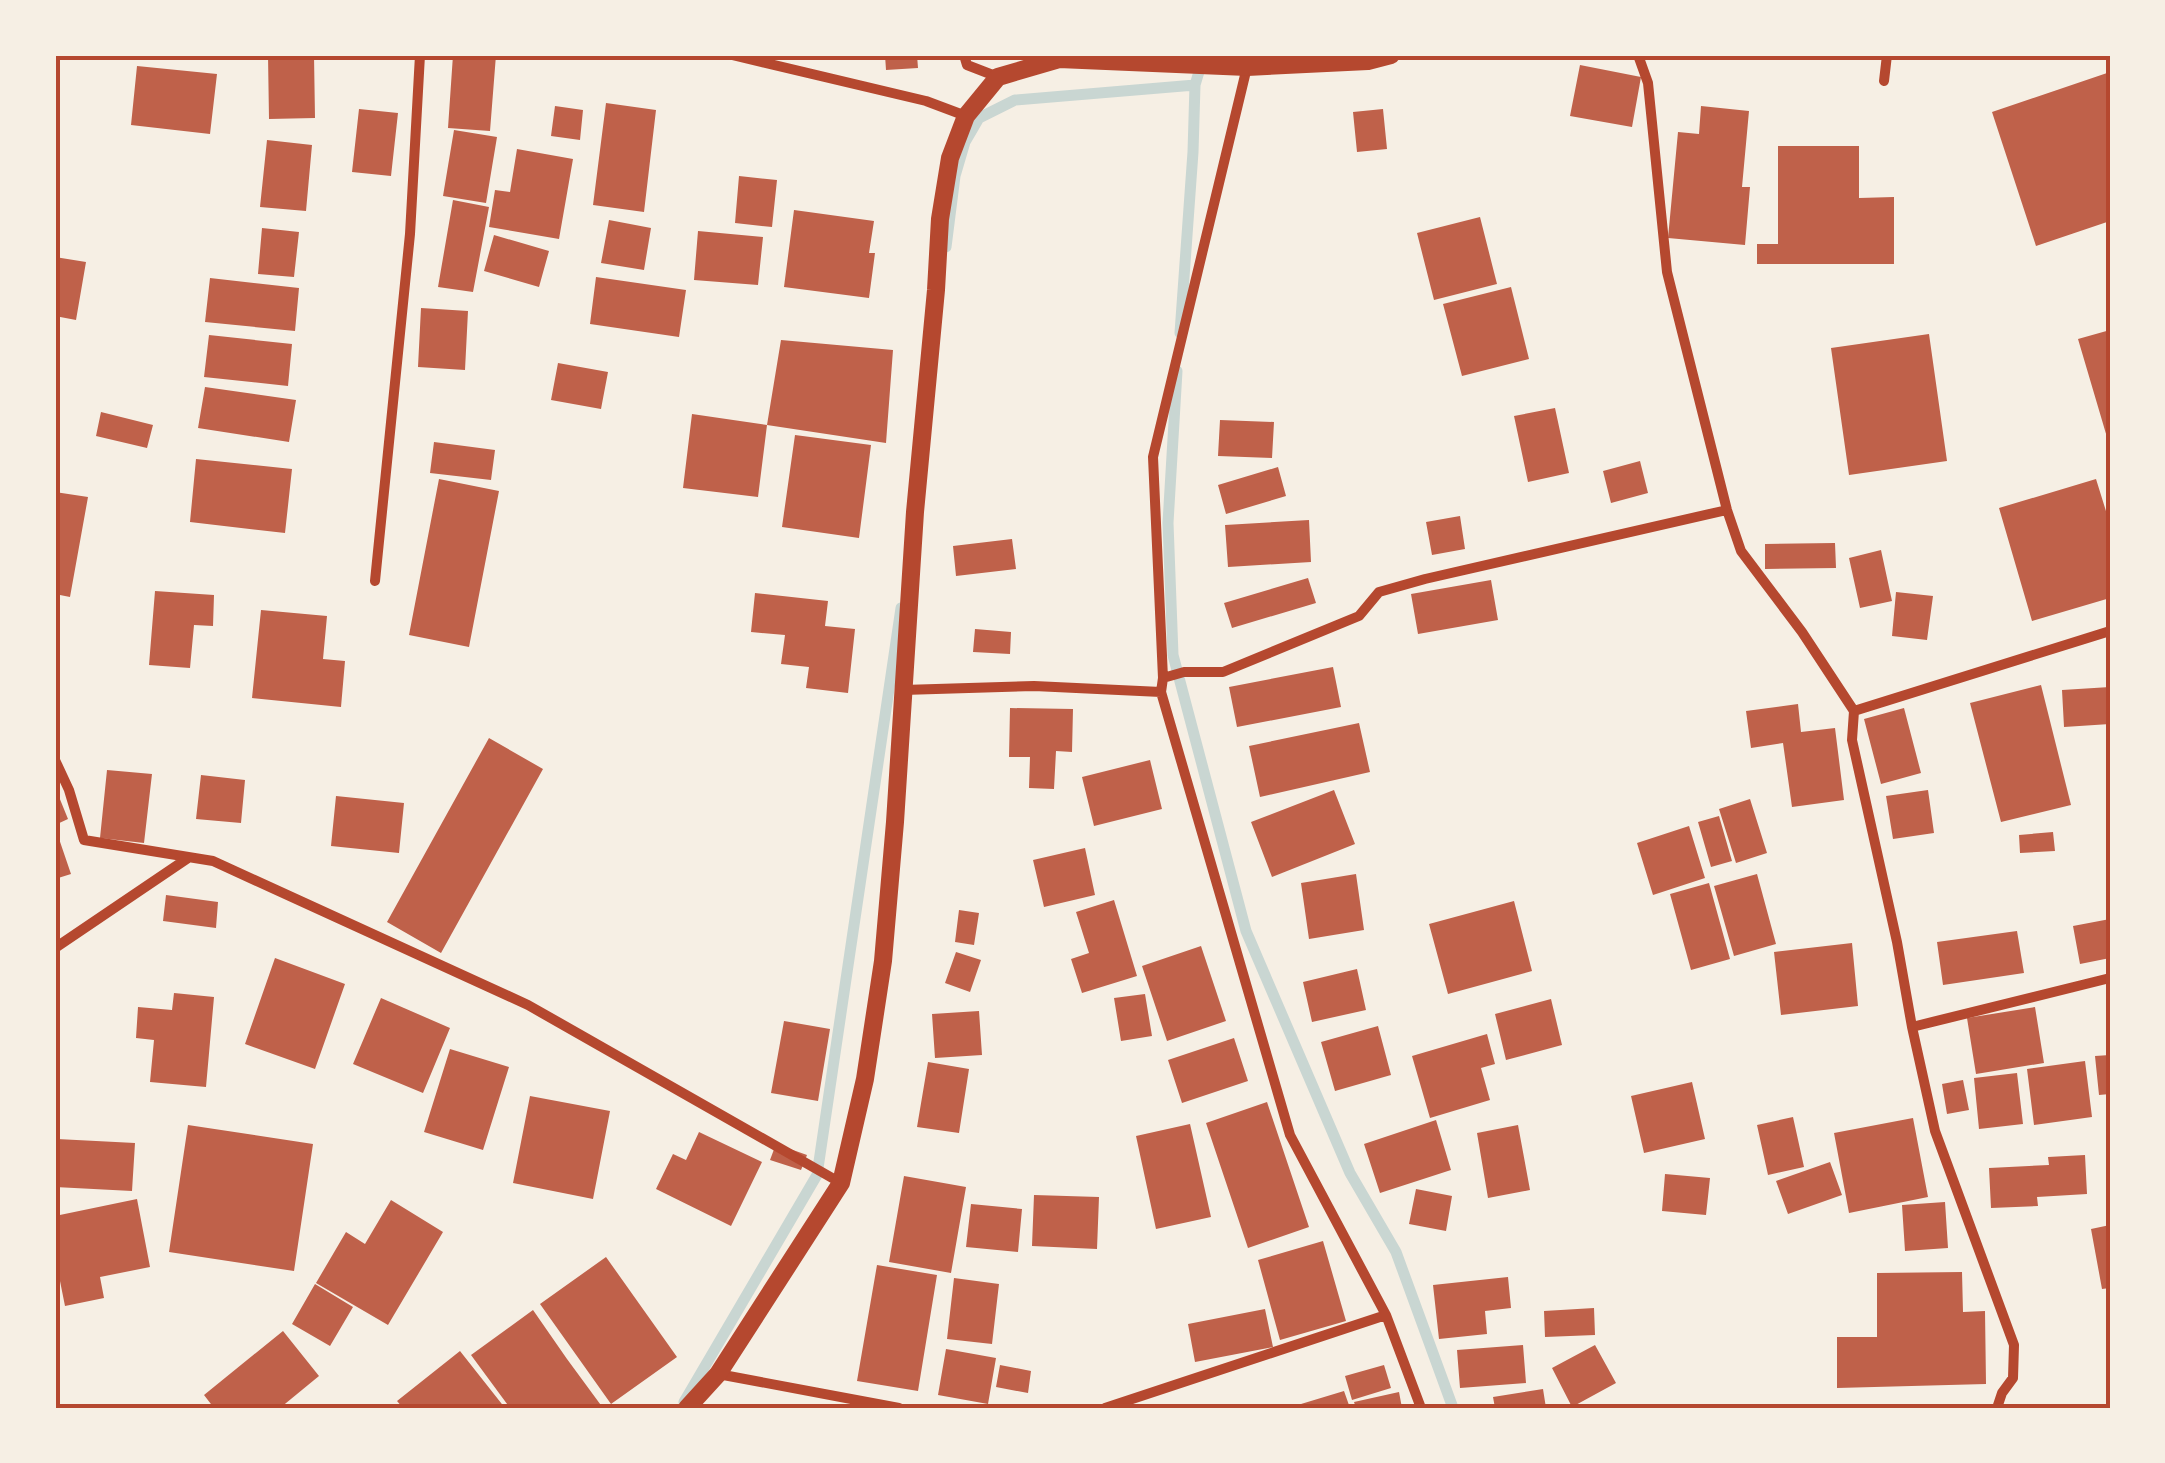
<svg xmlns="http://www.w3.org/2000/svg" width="2165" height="1463" viewBox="0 0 2165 1463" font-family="'Exo 2',sans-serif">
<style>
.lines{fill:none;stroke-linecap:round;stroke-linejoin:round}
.stream{stroke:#c9d6d2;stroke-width:11}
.building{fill:#bf614a}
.minor{stroke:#b5482f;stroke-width:10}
.tertiary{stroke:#b5482f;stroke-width:18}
.neatline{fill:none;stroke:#b5482f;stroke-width:4}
</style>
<rect width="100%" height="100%" fill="#f6efe4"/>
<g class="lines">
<path class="stream" d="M946 247 955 176 965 142 979 118 1015 100 1195 85
M1180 333 1193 152 1195 85 1204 55
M1177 371 1168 523 1173 655 1246 931 1350 1173 1396 1252 1453 1408
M684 1402 817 1175 901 608"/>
</g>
<path class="building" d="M268 55H314L315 118 269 119Z
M453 55H496L490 131 448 128Z
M885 55H917L918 68 886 70Z
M1671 55H1730V59H1671Z
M1580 65 1641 77 1632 127 1570 116Z
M137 66 217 74 210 134 131 125Z
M2110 72V221L2036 246 1992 112Z
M606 103 656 110 644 212 593 205Z
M555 106 583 110 580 140 551 136Z
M1701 106 1749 111 1742 187H1750L1745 245 1668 238 1678 132 1699 134Z
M359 109 398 113 391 176 352 172Z
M1383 109 1387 149 1357 152 1353 112Z
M454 130 497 137 486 203 443 196Z
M267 140 312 145 306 211 260 207Z
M1778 146H1859V198L1894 197V264H1757V244H1778Z
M517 149 573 159 559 239 489 227 495 190 510 192Z
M739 176 777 180 772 227 735 223Z
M453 200 489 207 473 292 438 287Z
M794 210 874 221 869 253H875L869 298 784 287Z
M1480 217 1497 284 1434 300 1417 233Z
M609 220 651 228 644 270 601 263Z
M262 228 299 232 294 277 258 274Z
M698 231 763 237 758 285 694 280Z
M494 235 549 251 539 287 484 271Z
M55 257 86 262 76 320 55 316Z
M596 277 686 290 679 337 590 324Z
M210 278 299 288 295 331 205 322Z
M1511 287 1529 359 1462 376 1443 304Z
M421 308 468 311 465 370 418 367Z
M2110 330V444H2109L2078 339Z
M1929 334 1947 461 1849 475 1831 348Z
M209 335 292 344 288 386 204 377Z
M781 340 893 350 886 443 767 425Z
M558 363 608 372 601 409 551 400Z
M205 387 296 400 289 442 198 428Z
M1555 408 1569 473 1528 482 1514 416Z
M101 412 153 425 147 448 96 436Z
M692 414 767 425 758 497 683 488Z
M1220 420 1274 422 1272 458 1218 456Z
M795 435 871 445 859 538 782 527Z
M434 442 495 450 491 480 430 473Z
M196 459 292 469 285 533 190 522Z
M1640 461 1648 493 1611 503 1603 471Z
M1278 467 1286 496 1226 514 1218 485Z
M439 479 499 491 469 647 409 635Z
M2096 479 2110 524V598L2032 621 1999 508Z
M55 492 88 497 70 597 55 594Z
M1460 516 1465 549 1432 555 1426 522Z
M1309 520 1311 562 1228 567 1225 525Z
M1012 539 1016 569 956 576 953 546Z
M1835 543 1836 568 1765 569V544Z
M1881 550 1892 601 1860 608 1849 558Z
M1308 578 1316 603 1232 628 1224 603Z
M1491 580 1498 620 1418 634 1411 594Z
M155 591 214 595 213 626 194 625 190 668 149 665Z
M1896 592 1933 596 1927 640 1892 636Z
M755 593 828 601 825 626 855 629 848 693 806 688 809 667 781 664 785 635 751 632Z
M261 610 327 616 323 659 345 661 341 707 252 698Z
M975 629 1011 632 1010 654 973 652Z
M1333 667 1341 707 1237 727 1229 687Z
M2041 685 2071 805 2001 822 1970 703Z
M2110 687V724L2064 727 2062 690Z
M1798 704 1801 732 1835 728 1844 800 1792 807 1783 743 1751 748 1746 711Z
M1010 708 1073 709 1072 752 1056 751 1054 789 1029 788 1030 757H1009Z
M1904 708 1921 773 1881 784 1864 719Z
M1359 723 1370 772 1260 797 1249 746Z
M489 738 543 769 441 953 387 922Z
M1150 760 1162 809 1094 826 1082 777Z
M107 770 152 774 144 843 100 838Z
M201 775 245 780 241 823 196 819Z
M55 787 68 819 55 825Z
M1334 790 1355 844 1272 877 1251 822Z
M1928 790 1934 833 1893 839 1886 796Z
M336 796 404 803 399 853 331 846Z
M1750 799 1767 853 1736 863 1719 809Z
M1719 816 1732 861 1711 867 1698 822Z
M1689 826 1705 878 1653 895 1637 843Z
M55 827 71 874 55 879Z
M2053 832 2055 851 2020 853 2019 835Z
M1085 848 1095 895 1044 907 1033 860Z
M1356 874 1364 930 1309 939 1301 883Z
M1757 874 1776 944 1734 956 1714 886Z
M1709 883 1730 959 1691 970 1670 894Z
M166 895 218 902 216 928 163 921Z
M1114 900 1137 976 1082 993 1071 959 1089 953 1076 912Z
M1514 901 1532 971 1448 994 1429 924Z
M959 910 979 913 974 945 955 942Z
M2110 919V958L2080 964 2073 926Z
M2017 931 2024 973 1943 985 1937 942Z
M1852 943 1858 1006 1781 1015 1774 952Z
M1201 946 1226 1021 1167 1041 1142 966Z
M956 952 981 960 970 992 945 983Z
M275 958 345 984 315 1069 245 1044Z
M1357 969 1366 1010 1312 1022 1303 982Z
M174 993 214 997 206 1087 150 1082 154 1040 136 1038 138 1007 172 1010Z
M1145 994 1152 1036 1121 1041 1114 998Z
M381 998 450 1028 423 1093 353 1064Z
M1551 999 1562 1045 1506 1060 1495 1014Z
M2035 1007 2044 1063 1976 1074 1967 1018Z
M979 1011 982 1055 935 1058 932 1014Z
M784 1021 830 1029 818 1101 771 1093Z
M1378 1026 1391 1075 1335 1091 1321 1042Z
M1487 1034 1495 1064 1481 1068 1490 1100 1430 1118 1412 1056Z
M1234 1038 1248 1081 1182 1103 1168 1060Z
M450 1049 509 1067 483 1150 424 1132Z
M2110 1055V1094L2099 1095 2095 1056Z
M2085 1061 2092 1117 2034 1125 2027 1069Z
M928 1062 969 1069 959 1133 917 1127Z
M2017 1073 2023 1124 1979 1129 1974 1078Z
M1963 1080 1969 1110 1947 1114 1942 1084Z
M1692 1082 1705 1139 1644 1153 1631 1096Z
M530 1096 610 1111 593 1199 513 1183Z
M1267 1102 1309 1227 1248 1248 1206 1123Z
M1793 1117 1804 1167 1768 1175 1757 1125Z
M1913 1118 1928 1197 1849 1213 1834 1133Z
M1436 1120 1451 1170 1380 1193 1364 1144Z
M1190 1124 1211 1217 1156 1229 1136 1136Z
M188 1125 313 1144 294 1271 169 1252Z
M1518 1125 1530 1190 1488 1198 1477 1133Z
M699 1132 762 1162 731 1226 656 1189 673 1154 686 1160Z
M57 1139 135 1143 132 1191 55 1187Z
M776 1144 807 1155 801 1170 770 1160Z
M2085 1155 2087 1194 2037 1197 2038 1206 1991 1208 1989 1168 2049 1165 2048 1157Z
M1830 1162 1842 1195 1788 1214 1776 1181Z
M1665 1174 1710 1178 1706 1215 1662 1211Z
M904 1176 966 1187 951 1273 889 1262Z
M1416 1189 1452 1196 1446 1231 1409 1224Z
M1034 1195 1099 1197 1097 1249 1032 1246Z
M137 1199 150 1267 100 1277 104 1298 65 1306 55 1256V1216Z
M391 1200 443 1232 388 1325 316 1283 346 1232 365 1244Z
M1945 1202 1948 1248 1905 1251 1902 1205Z
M971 1204 1022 1209 1018 1252 966 1247Z
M2110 1225V1288L2102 1289 2091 1229Z
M1323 1241 1346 1321 1280 1340 1258 1260Z
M606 1257 677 1357 611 1404 540 1304Z
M877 1265 937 1275 918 1391 857 1381Z
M1962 1272 1963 1312 1985 1311 1986 1384 1837 1388V1337H1877V1273Z
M1508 1277 1511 1308 1485 1311 1487 1334 1439 1339 1433 1285Z
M954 1278 999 1284 992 1344 947 1339Z
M315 1284 353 1307 330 1346 292 1324Z
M1594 1308 1595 1335 1545 1337 1544 1311Z
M1265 1309 1273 1347 1195 1362 1188 1324Z
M533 1310 567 1359 603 1408H510L471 1355Z
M283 1331 319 1376 280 1408H214L204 1395Z
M1523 1345 1526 1383 1460 1388 1457 1350Z
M1595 1345 1616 1383 1572 1407 1552 1368Z
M946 1349 996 1358 988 1404 938 1395Z
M460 1351 505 1408H403L397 1401Z
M1000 1365 1031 1371 1028 1393 996 1387Z
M1384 1365 1391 1388 1352 1400 1345 1376Z
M1543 1389 1546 1408H1495L1493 1397Z
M1344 1391 1350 1408H1302L1301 1404Z
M1399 1392 1402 1408H1356L1354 1402Z"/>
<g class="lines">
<path class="minor" d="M732 55 926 101 966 116
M964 55 967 65 998 77
M1638 55 1648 83 1667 272 1727 510 1741 551 1802 632 1854 711 1852 740 1897 942 1912 1027 2110 978
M1247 67 1153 457 1163 678 1184 672H1223L1359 616 1379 592 1425 579 1727 510
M1884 81 1887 55
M375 581 410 234 420 55
M1163 678 1161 692 1290 1135 1386 1315 1421 1408
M903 690 1034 686 1161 692
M1854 711 2110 631
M55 760 69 790 84 840 213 861 528 1005 841 1183
M55 948 188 858
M1912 1027 1935 1131 2014 1345 2013 1378 2002 1393 1997 1408
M718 1374 899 1408
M1105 1408 1386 1315"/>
<path class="tertiary" d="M687 1408 718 1374 841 1183 865 1079 883 961 895 822 915 512 936 290 940 219 950 158 966 116 998 77 1059 59 1247 67 1368 61 1391 55"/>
</g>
<rect width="2165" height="1463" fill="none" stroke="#f6efe4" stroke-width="115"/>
<rect x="58" y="58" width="2050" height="1348" class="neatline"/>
</svg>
